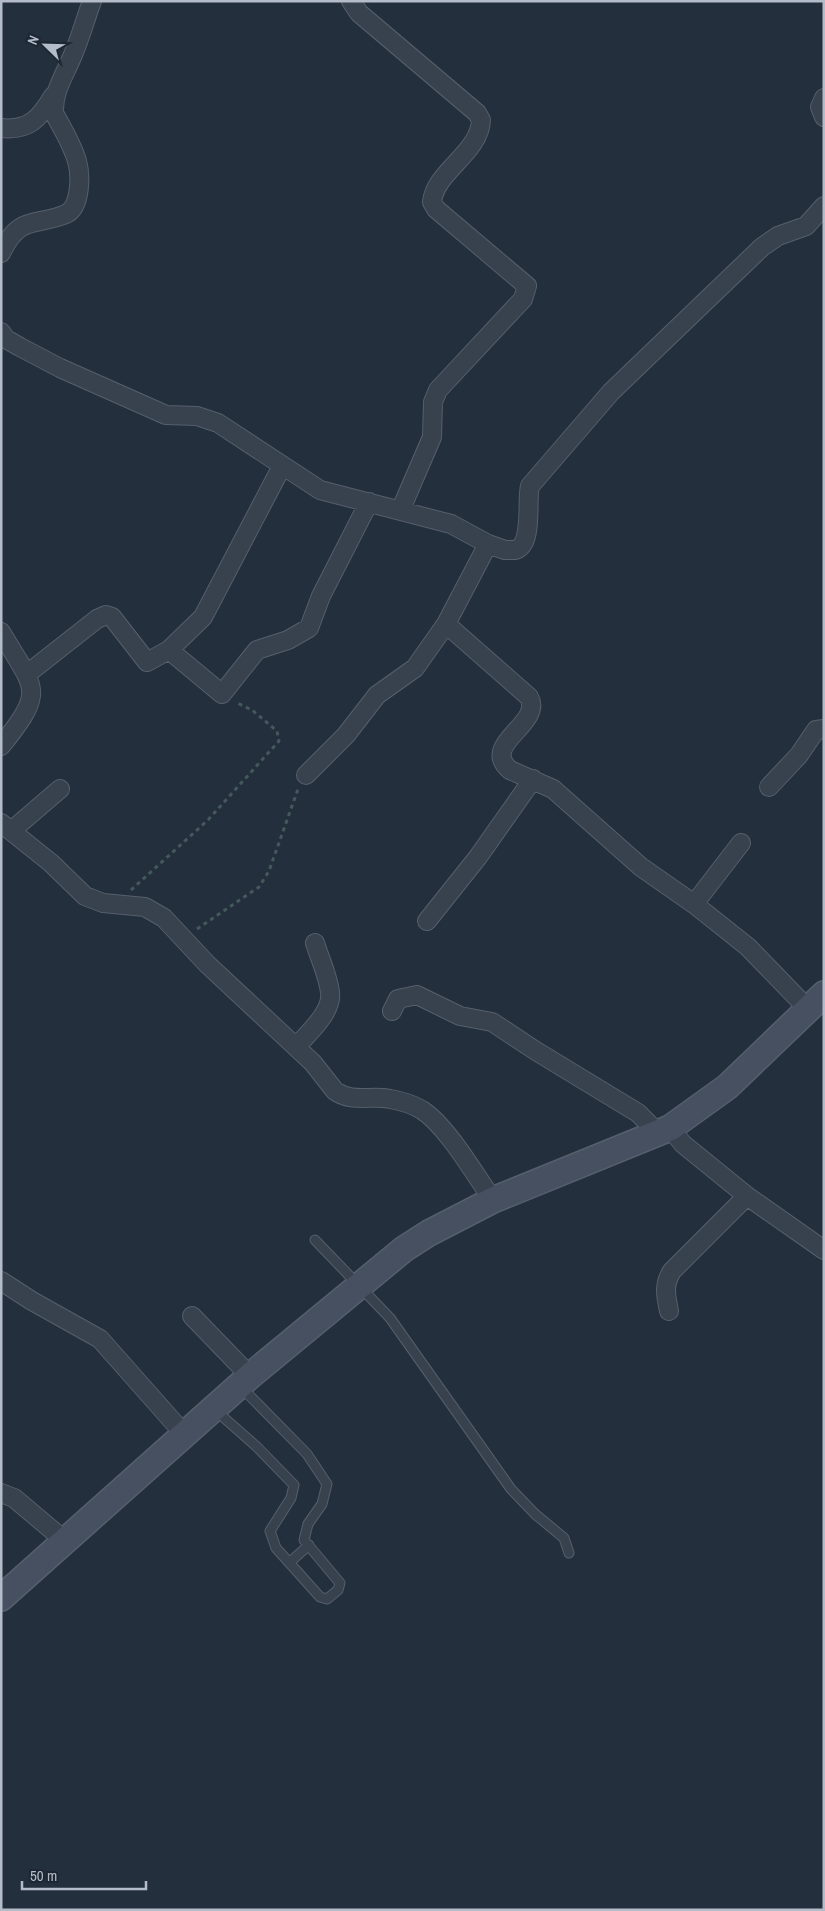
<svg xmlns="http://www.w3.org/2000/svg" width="825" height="1911" viewBox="0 0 825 1911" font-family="'Archivo Narrow',sans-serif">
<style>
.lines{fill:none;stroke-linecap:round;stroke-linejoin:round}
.lane-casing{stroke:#565f6c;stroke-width:11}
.street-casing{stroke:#565f6c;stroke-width:20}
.secondary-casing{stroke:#565f6c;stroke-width:28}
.path{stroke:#44595c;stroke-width:3;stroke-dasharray:4 4;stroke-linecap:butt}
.lane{stroke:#38414e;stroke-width:9}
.street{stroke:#38414e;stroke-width:18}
.secondary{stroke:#465061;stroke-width:25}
</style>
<rect width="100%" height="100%" fill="#242f3e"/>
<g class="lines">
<defs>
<path id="lane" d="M315 1240 390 1318 511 1489 535 1514 564 1538 569 1553
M214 1409 257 1447 294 1485 291 1498 270 1531 276 1548 320 1597 327 1599 338 1590 340 1583 304 1540 308 1524 322 1504 327 1484 307 1454 240 1386
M290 1562 309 1545"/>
<path id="street" d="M351 1 359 13 477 113 481 120C480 153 435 171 432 202L436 209 527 286 523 299 438 390 433 402 432 437 401 509
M824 98 820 107 824 117
M1 128C29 131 40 118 53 96
M1 253C20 214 34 227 66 214 81 207 81 175 77 161 72 144 62 128 54 113 53 92 64 76 72 57 80 39 85 20 92 1
M1 332 6 339 20 347 60 368 166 415 197 416 218 423 320 490 451 524 488 544 505 550H515C534 545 526 500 530 486L611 392 762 247 778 236 806 226 824 206
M446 624 529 697C544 724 479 744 510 770L553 789 641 867 694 904 748 947 808 1009
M1 632C35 690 47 689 1 746
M169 650 222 694 257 650 288 640 309 628 321 596 369 502
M27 674 97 619 106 615 112 617 147 662 169 650 203 617 282 466
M306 775 346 735 377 695 415 668 446 624 488 544
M769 787 799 755 816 730 824 729
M1 823 51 863 85 896 103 903 145 907 164 918 207 964 313 1063 335 1091C352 1103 371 1095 390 1099 402 1101 412 1104 422 1110 447 1126 475 1175 493 1200
M11 831 60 789
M694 904 741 843
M427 921 478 857 533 779
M392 1011 398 999 417 995 460 1016 492 1022 536 1051 638 1113 659 1134
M296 1047C308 1033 333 1012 330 992 328 976 320 959 315 943
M670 1128 683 1144 747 1196 824 1250
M1 1281 32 1301 100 1339 184 1434
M669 1311C666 1296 663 1285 672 1271L747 1196
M192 1316 250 1376
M1 1493 14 1498 64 1540"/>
<path id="secondary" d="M1 1598 250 1376 404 1249 429 1233 493 1200 670 1128 727 1087 824 994"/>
</defs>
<use href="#lane" class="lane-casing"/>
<use href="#street" class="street-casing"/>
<use href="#secondary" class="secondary-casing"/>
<path class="path" d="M131 890 208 820 279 741 277 731 252 710 235 702
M197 929 259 887 269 871 298 789"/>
<use href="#lane" class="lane"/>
<use href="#street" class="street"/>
<use href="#secondary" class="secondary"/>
</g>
<rect width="825" height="1911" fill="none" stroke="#b4bcc9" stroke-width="5"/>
<g transform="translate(45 45) rotate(293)" stroke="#1d2633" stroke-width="4" paint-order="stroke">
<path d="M0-4L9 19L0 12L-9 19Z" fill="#b4bcc9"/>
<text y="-8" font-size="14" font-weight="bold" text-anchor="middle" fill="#b4bcc9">N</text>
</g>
<path d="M22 1881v8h124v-8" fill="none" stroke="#b4bcc9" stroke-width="2.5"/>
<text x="30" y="1881" font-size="15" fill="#b4bcc9" stroke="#1d2633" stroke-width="4" paint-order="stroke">50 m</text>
</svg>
